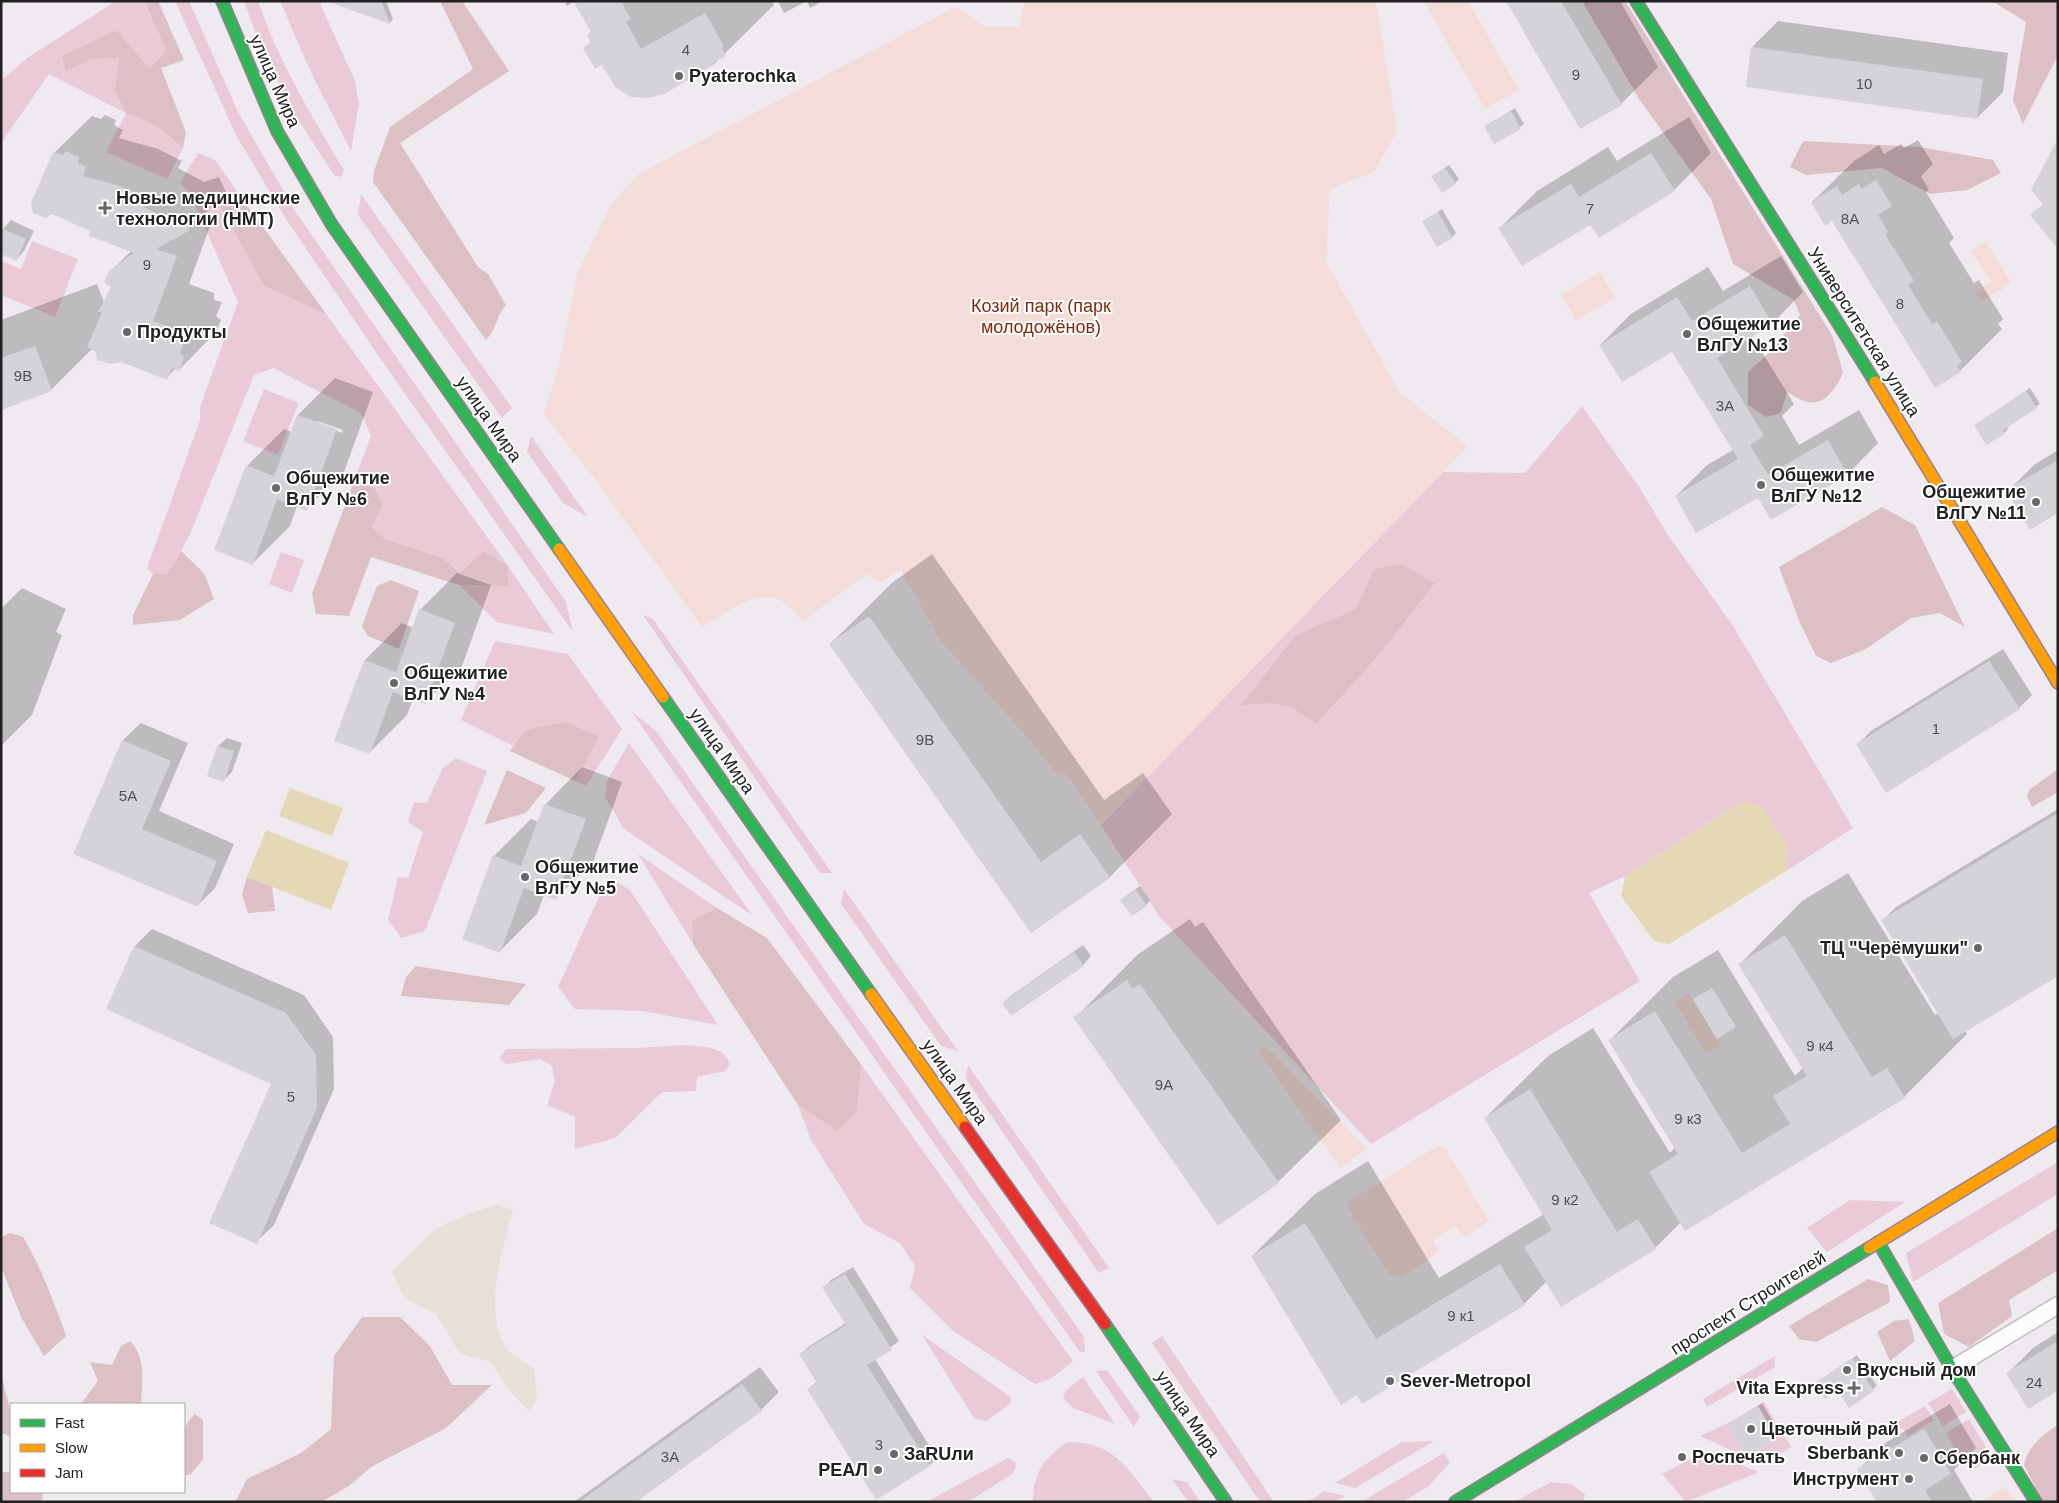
<svg xmlns="http://www.w3.org/2000/svg" width="2059" height="1503" viewBox="0 0 2059 1503" font-family="Helvetica,sans-serif">
<style>
.grass{fill:#ebcad7}
.forest{fill:#ddc0c6}
.wetland{fill:#e6e0d8}
.park{fill:#f4ddd9}
.pitch{fill:#e5d8b7}
.shadow{fill:#0003;fill-rule:evenodd}
.building{fill:#d6d3d8}
.lines{fill:none;stroke-linecap:round;stroke-linejoin:round}
.street-casing{stroke:#c0bfc1;stroke-width:19}
.fast-casing{stroke:#998294;stroke-width:14}
.slow-casing{stroke:#998294;stroke-width:14}
.jam-casing{stroke:#998294;stroke-width:14}
.street{stroke:#fcfcfd;stroke-width:16}
.fast{stroke:#30b455;stroke-width:11}
.slow{stroke:#ff9f0a;stroke-width:11}
.jam{stroke:#e5322d;stroke-width:11}
.poi-dot{fill:#696769;stroke:#fff;stroke-width:2}
.labels{text-anchor:middle;dominant-baseline:central;stroke-width:4;stroke-linejoin:round;paint-order:stroke}
.number-label{font-size:15px;fill:#504f51}
.poi-label{font-size:18px;font-weight:bold;fill:#212121;stroke:#fff;text-anchor:start}
.street-label{font-size:18px;fill:#212121;stroke:#fff}
.park-label{font-size:18px;fill:#7f2a0f;stroke:#fff}
</style>
<rect width="100%" height="100%" fill="#eeeaef"/>
<path class="grass" d="M116 1H144L166 50 150 70 115 30 66 72 92 59 120 58 115 91 126 113 157 126 183 148 167 179 106 152 126 113 49 74 1 143V81L27 58Z
M175 1H189L238 112 295 211 566 602 573 632 382 361 286 219 237 137Z
M244 1H258C279 62 311 115 344 170L341 177 334 175 290 107 255 32Z
M280 1H319L355 81 359 104 351 151 313 77Z
M198 153 215 160 239 194 221 204 264 286 327 315 508 566 554 634 497 622 459 585 508 586 484 551 461 573 443 558 385 539 372 527 383 503 374 487 354 481 371 436 361 413 273 368 254 375 188 539 167 574H153L147 568 200 420V407L238 302 189 192 180 183Z
M361 194 512 408 502 418 358 215Z
M32 241 78 259 55 317 1 295V261L21 269Z
M264 389 299 403 278 455 243 441Z
M1582 406 1641 490 1667 534 1732 624 1853 828 1786 871 1788 847 1741 802 1625 876 1589 893 1640 981 1371 1144 1159 916 1101 825 1443 472 1525 473Z
M531 436 588 517 563 503 527 452Z
M281 552 304 560 292 593 269 584Z
M643 615 653 619 832 873H820Z
M495 641 568 654 622 729 586 786 575 781 598 737 525 730 513 746 461 720Z
M631 711 656 731 1084 1337 1085 1352H1080Z
M629 743 753 916 624 829 605 797 607 781Z
M456 758 487 771 425 931 401 938 388 920 398 877 408 878 423 832 408 822 414 802 427 803 442 769Z
M638 854 717 908 692 920 693 944Z
M618 883 630 890 718 1025 642 1011 575 1009 558 987 604 886Z
M844 889 958 1051 941 1046 841 904Z
M684 1045C701 1047 725 1045 730 1065L725 1071 697 1077 696 1091 662 1092 615 1138 575 1149V1117L547 1105 555 1082 552 1066 540 1059 506 1064 500 1058 506 1049 638 1048Z
M861 1064 1073 1361 1052 1378 1035 1384 953 1331 910 1288 915 1266 900 1243 864 1224 811 1140 798 1105 837 1131 857 1112Z
M968 1065 1109 1268 1099 1273 966 1079Z
M2058 1162V1194L1913 1282 1906 1253Z
M1850 1200 1905 1202 1827 1252 1807 1228Z
M922 1335 1011 1397 1010 1404 986 1421 974 1418Z
M1162 1336 1274 1502H1260L1152 1343Z
M1775 1356V1367L1707 1407 1703 1399Z
M1107 1370 1140 1416 1134 1427 1096 1371Z
M1083 1377 1115 1424 1073 1408 1063 1398 1066 1390Z
M1952 1389 1966 1412 1943 1426 1928 1403Z
M1764 1402 1791 1447 1766 1463 1750 1455 1777 1439 1758 1406Z
M1925 1406 1934 1420 1908 1436 1903 1428 1893 1434 1889 1427Z
M1969 1419 1990 1454 1985 1463 1974 1469 1965 1466 1946 1433Z
M1726 1424 1746 1457 1700 1436Z
M1434 1441 1355 1488 1335 1483 1402 1442Z
M1068 1442C1115 1442 1127 1468 1154 1502H1033C1033 1473 1044 1457 1068 1442Z
M1706 1451 1759 1472 1686 1502 1662 1474Z
M1444 1453 1450 1462 1429 1486 1402 1502H1361Z
M1008 1458 1015 1462 1016 1468 1012 1474 968 1502H926Z
M1172 1479 1187 1482 1200 1502H1188Z
M1551 1482 1571 1484 1585 1494 1583 1502H1514Z
M1325 1491 1345 1496 1335 1502H1307Z"/>
<path class="forest" d="M144 1H158L184 60 161 68 186 132 183 148 157 126 126 113 115 91 119 58 92 59 66 72 62 56 116 30 150 69 166 50Z
M440 1H462L509 71 400 143 478 267 488 274 506 305C496 315 497 329 486 340L373 182 374 171 390 127 473 69Z
M1582 1H1625L1833 337 1843 373C1837 387 1824 408 1805 401 1799 400 1793 395 1787 392L1781 413 1766 417 1748 405V372L1771 351 1800 315 1794 300 1733 264 1711 199 1639 99Z
M1992 1H2055L2058 4V55L2023 124 2013 100 2026 22Z
M1803 141 1920 147 1993 160 2001 173 1967 190 1930 194 1882 168 1806 175 1790 167Z
M239 194 327 315 264 286 220 205Z
M354 481 374 487 383 504 372 527 385 539 443 558 460 573 484 551 508 566V586L459 585 371 557 349 616 316 614 312 594Z
M1882 507 1915 525 1965 627 1940 613 1911 618 1866 649 1831 663 1816 656 1800 623 1779 567Z
M181 551 204 573 214 599 180 620 133 625V615L153 574H167Z
M1401 564 1435 583 1377 657 1316 724 1292 707 1269 703 1241 705 1295 636 1356 609 1374 569Z
M391 580 419 591 399 649 368 636 362 626 377 586Z
M567 722 599 737 575 781 510 751 525 730Z
M2058 769V792L2032 807 2027 796 2029 790Z
M507 770 546 788 526 813 484 825Z
M247 877 272 887 275 911 248 913 242 895Z
M717 908 767 938 861 1064 857 1112 837 1131 798 1105 693 944 692 920Z
M416 966 526 984 509 1005 401 996 406 977Z
M2058 1228V1270L2009 1300 2012 1316 1969 1347 1944 1334 1938 1303Z
M10 1233 23 1237C42 1269 54 1302 66 1336L44 1356 22 1319 1 1267V1237Z
M1868 1279 1888 1285 1890 1302 1816 1342 1799 1339 1789 1326Z
M362 1317H400L430 1346 452 1385H492L446 1428 371 1467 349 1486 321 1502H235L247 1479 301 1453 331 1429 334 1356Z
M1909 1319 1915 1341 1890 1361 1877 1332 1894 1321Z
M130 1341C147 1359 142 1382 141 1404H81L98 1381 90 1362 112 1365 121 1346Z
M1 1374 11 1414V1435L9 1436 2 1433 1 1429Z
M195 1414 203 1420V1459L191 1474 184 1476C184 1455 177 1428 195 1414Z
M2058 1425V1502H2043L2024 1465C2027 1448 2043 1434 2058 1425Z
M1 1472H11V1492H43L42 1502H1Z"/>
<path class="wetland" d="M496 1205 513 1210C503 1249 481 1314 508 1350 514 1357 526 1363 534 1368L537 1398 529 1411 508 1389 491 1362 460 1354 436 1314 404 1298 392 1271 435 1229 470 1213Z"/>
<path class="park" d="M1024 1H1376L1397 131 1374 172 1330 189 1326 261 1400 393 1468 446 1101 825 1065 773 1058 777 1035 746 940 640 901 570 881 583 867 574 803 621C796 614 789 604 780 600 756 589 722 616 702 627L594 478 544 415 557 372 578 272 611 204 640 173 955 7 987 27H1020Z
M1430 1H1468L1519 90 1485 109 1425 4Z
M1986 242 2012 283 1982 302 1976 292 1991 282 1971 251Z
M1600 272 1615 298 1576 321 1561 295Z
M1688 993 1720 1045 1706 1054 1675 1002Z
M1266 1046 1367 1149 1340 1168 1258 1051Z
M1439 1145 1445 1148 1489 1221 1466 1236 1461 1235 1455 1226 1433 1241 1438 1249 1435 1255 1403 1276 1394 1277 1388 1273 1348 1209 1347 1204 1351 1200Z
M2006 1487 2015 1502H1983V1501Z"/>
<path class="pitch" d="M290 788 343 808 332 836 279 816Z
M1741 802 1761 805 1788 847 1786 871 1669 944 1654 941 1621 896 1625 876Z
M266 830 349 863 331 910 247 877Z"/>
<path class="shadow" d="M333 1H386L393 19 390 23Z
M564 1H772L774 5 714 64 663 92 603 63 585 48 592 41V32L575 1 567 6Z
M778 1H823L810 8 807 1 784 13Z
M1507 1H1620L1658 67 1621 104Z
M1778 21 2008 53 2003 92 1977 118 1752 47Z
M1515 108 1524 124 1495 142 1486 126Z
M105 115 116 120 114 125 123 130 119 138 158 149 182 161 178 168 204 182 219 177 226 192 203 215 213 218 189 284 214 293V300L222 302 216 316 221 320 216 332 179 370 176 368 166 378 92 349 51 390 1 409V320L97 284 104 302 113 287 111 271 131 251 91 230 54 153 92 116 101 119Z
M1689 117 1711 153 1674 190 1590 223 1500 228 1537 191 1608 147 1617 161Z
M1918 140 1933 164 1921 176 1929 190 1926 192 1954 238 1949 243 1974 283 1979 280 2003 319 1998 324 2002 329 1960 371 1833 220 1812 202 1854 161 1879 145 1884 154 1901 144 1904 148Z
M1449 165 1459 179 1455 183 1433 176Z
M1442 209 1456 233 1452 237 1424 221Z
M11 220 34 231 24 251 16 260 3 229Z
M1781 256 1803 292 1773 323 1752 336 1794 404 1782 416 1799 445 1859 410 1878 443 1848 474 1771 518 1758 496H1676L1707 465 1733 450 1673 350 1600 345 1631 314 1708 267 1723 291Z
M335 378 373 392 344 472 306 509 297 506 290 526 253 563 247 466 284 429 292 432 298 415ZM317 421 343 430 342 433 317 423Z
M2030 388 2040 404 2007 426 2008 429 2004 433 1987 443 1980 422Z
M2058 450V512L2008 491 2034 465Z
M932 554 1104 800 1143 773 1172 814 1110 877 1031 932 830 644 893 582Z
M457 573 491 585 462 666 425 703 413 699 407 715 370 752 365 660 402 623 414 628 420 610Z
M22 588 66 609 56 632 62 635 32 715 1 746V609Z
M2003 649 2032 695 2019 708 1858 744 1871 731Z
M141 723 188 743 159 811 234 844 215 888 197 906 75 854 123 740Z
M227 738 242 743 232 772 224 780 209 775 218 746Z
M582 767 622 782 593 862 555 899 544 895 537 914 500 951 494 856 531 819 539 822 545 805Z
M2058 809V974L1964 1030 1967 1034 1904 1097 1681 1222 1655 1248 1561 1305 1547 1281 1524 1304 1363 1402 1252 1256 1315 1194 1368 1161 1439 1278 1544 1214 1485 1118 1548 1056 1593 1028 1670 1153 1675 1147 1610 1040 1673 977 1718 950 1795 1076 1803 1068 1740 964 1802 901 1848 873 1935 1015 1939 1013 1883 920 1896 907Z
M1140 886 1150 901 1146 905 1126 896Z
M1190 919 1195 927 1203 922 1341 1120 1278 1182 1075 1018 1137 955Z
M152 929 304 995 333 1037 334 1089 274 1225 256 1242 273 1083 107 1008 135 946Z
M1083 945 1091 956 1083 965 1003 1003 1012 995Z
M853 1267 899 1341 875 1359 937 1458 930 1465 808 1390 817 1381 801 1354 808 1347 846 1323 824 1288 831 1280Z
M2058 1332V1389L2007 1374 2033 1348Z
M1857 1355 1877 1386 1850 1406 1839 1389 1816 1383Z
M760 1367 779 1392 761 1410 634 1502H574Z
M1762 1403 1780 1434 1776 1438 1728 1424Z
M1950 1404 1976 1448 1954 1470 1973 1502H1879L1859 1469 1885 1443Z"/>
<path class="building" d="M333 1H381L390 24 332 3Z
M573 1H621L631 19 626 22 641 49 705 13 724 46 721 48 726 56 713 63 714 65 664 94 648 98 631 97 616 88 602 65 595 69 583 48 591 43 587 35 591 32Z
M1506 1H1561L1622 105 1580 129Z
M1751 47 1983 79 1977 119 1746 87Z
M1511 111 1521 129 1494 144 1484 126Z
M2058 138V249L2030 215 2043 204 2031 190Z
M66 151 79 157 78 163 86 167 83 176 120 186 146 198 142 206 166 219 181 213 190 230 156 249 177 256 153 321 177 330V337L185 340 180 353 184 357 180 371 172 368 167 380 121 362 111 364 97 360 96 352 87 347 102 312H98L111 287 104 282 110 270 134 253 89 236 90 231 52 214 46 218 33 213 31 203 53 152 63 155Z
M1651 153 1675 191 1599 238 1590 225 1522 266 1498 228 1571 184 1579 197Z
M1445 168 1456 184 1442 193 1431 176Z
M1876 180 1892 206 1878 215 1888 232 1885 234 1914 281 1908 285 1932 324 1937 321 1962 362 1957 366 1961 372 1935 388 1832 221 1825 226 1811 202 1837 186 1842 195 1859 184 1862 189Z
M1438 212 1453 238 1437 247 1422 221Z
M1 228 26 239 16 261 1 254Z
M1750 286 1773 324 1717 358 1764 436 1750 445 1768 475 1828 440 1848 475 1771 520 1758 498 1696 533 1675 496 1738 459 1672 352 1622 382 1599 345 1677 297 1692 321Z
M35 346 52 391 1 410V358Z
M2026 391 2037 408 2003 430 2005 434 1986 445 1974 425Z
M297 415 337 429 307 511 277 499 253 565 214 550 246 465 274 476Z
M2058 460V513L2030 530 2006 490Z
M419 609 455 623 425 704 393 692 370 754 334 741 364 660 396 672Z
M869 616 1041 862 1080 834 1110 878 1031 933 829 644Z
M1989 661 2020 709 1886 793 1856 744Z
M122 740 171 761 142 829 217 861 198 907 73 854Z
M217 746 234 751 224 782 207 776Z
M544 804 586 819 556 900 524 888 500 953 462 939 493 855 521 866Z
M2058 813V976L1953 1039 1881 920Z
M1135 889 1147 906 1132 916 1120 900Z
M1785 935 1872 1077 1887 1068 1905 1098 1685 1231 1649 1172 1678 1154 1608 1040 1655 1011 1742 1153 1790 1124 1773 1096 1807 1076 1738 964Z
M134 946 286 1013 316 1055 317 1108 257 1244 209 1223 271 1084 106 1009Z
M1074 952 1084 966 1011 1016 1002 1003Z
M1127 980 1132 989 1140 984 1279 1183 1218 1226 1073 1017Z
M1712 988 1736 1027 1717 1039 1693 999Z
M1530 1089 1617 1232 1638 1219 1656 1249 1561 1307 1524 1247 1552 1230 1484 1118Z
M1305 1223 1376 1339 1500 1264 1525 1305 1362 1404 1357 1395 1341 1405 1251 1256Z
M845 1274 892 1350 867 1365 930 1466 876 1500 807 1389 817 1383 799 1354 846 1325 822 1287Z
M2058 1341V1391L2028 1409 2006 1373Z
M1853 1358 1874 1391 1849 1408 1838 1391 1825 1399 1815 1383Z
M742 1384 762 1411 636 1502H579Z
M1758 1406 1777 1439 1746 1457 1726 1424Z
M1924 1429 1951 1474 1925 1490 1932 1502H1877L1857 1469Z"/>
<g class="lines">
<defs>
<path id="street" d="M1952 1369 2058 1305"/>
<path id="fast" d="M222 1 277 131 332 225 559 549
M1636 1 1875 382
M663 697 871 994
M1878 1242 1952 1369 2036 1502
M1105 1324 1226 1502
M1455 1502 1869 1248"/>
<path id="slow" d="M1875 382 2058 683
M559 549 663 697
M871 994 965 1127
M1869 1248 2058 1132"/>
<path id="jam" d="M965 1127 1105 1324"/>
</defs>
<use href="#street" class="street-casing"/>
<use href="#fast" class="fast-casing"/>
<use href="#slow" class="slow-casing"/>
<use href="#jam" class="jam-casing"/>
<use href="#street" class="street"/>
<use href="#fast" class="fast"/>
<use href="#slow" class="slow"/>
<use href="#jam" class="jam"/>
</g>
<g class="poi-dot">
<circle cx="679" cy="76" r="5"/>
<path d="M102.5 200.5h5v5h5v5h-5v5h-5v-5h-5v-5h5z"/>
<circle cx="127" cy="332" r="5"/>
<circle cx="1687" cy="334" r="5"/>
<circle cx="1761" cy="485" r="5"/>
<circle cx="276" cy="488" r="5"/>
<circle cx="2036" cy="502" r="5"/>
<circle cx="394" cy="683" r="5"/>
<circle cx="525" cy="877" r="5"/>
<circle cx="1978" cy="948" r="5"/>
<circle cx="1847" cy="1370" r="5"/>
<circle cx="1390" cy="1381" r="5"/>
<path d="M1851.5 1380.5h5v5h5v5h-5v5h-5v-5h-5v-5h5z"/>
<circle cx="1751" cy="1429" r="5"/>
<circle cx="1899" cy="1453" r="5"/>
<circle cx="894" cy="1454" r="5"/>
<circle cx="1682" cy="1457" r="5"/>
<circle cx="1924" cy="1458" r="5"/>
<circle cx="878" cy="1470" r="5"/>
<circle cx="1909" cy="1479" r="5"/>
</g>
<g class="labels">
<g class="number-label">
<text x="686" y="49">4</text>
<text x="1576" y="74">9</text>
<text x="1864" y="83">10</text>
<text x="1590" y="208">7</text>
<text x="1850" y="218">8А</text>
<text x="147" y="264">9</text>
<text x="1900" y="303">8</text>
<text x="23" y="375">9В</text>
<text x="1725" y="405">3А</text>
<text x="1936" y="728">1</text>
<text x="925" y="739">9В</text>
<text x="128" y="795">5А</text>
<text x="1820" y="1045">9 к4</text>
<text x="1164" y="1084">9А</text>
<text x="291" y="1096">5</text>
<text x="1688" y="1118">9 к3</text>
<text x="1565" y="1199">9 к2</text>
<text x="1461" y="1315">9 к1</text>
<text x="2034" y="1382">24</text>
<text x="879" y="1444">3</text>
<text x="670" y="1456">3А</text>
</g>
<g class="poi-label">
<text x="689" y="76">Pyaterochka</text>
<text x="116" y="198">Новые медицинские<tspan x="116" dy="21">технологии (НМТ)</tspan></text>
<text x="1697" y="324">Общежитие<tspan x="1697" dy="21">ВлГУ №13</tspan></text>
<text x="137" y="332">Продукты</text>
<text x="1771" y="475">Общежитие<tspan x="1771" dy="21">ВлГУ №12</tspan></text>
<text x="286" y="478">Общежитие<tspan x="286" dy="21">ВлГУ №6</tspan></text>
<text x="2026" y="492" text-anchor="end">Общежитие<tspan x="2026" dy="21">ВлГУ №11</tspan></text>
<text x="404" y="673">Общежитие<tspan x="404" dy="21">ВлГУ №4</tspan></text>
<text x="535" y="867">Общежитие<tspan x="535" dy="21">ВлГУ №5</tspan></text>
<text x="1968" y="948" text-anchor="end">ТЦ "Черёмушки"</text>
<text x="1857" y="1370">Вкусный дом</text>
<text x="1400" y="1381">Sever-Metropol</text>
<text x="1844" y="1388" text-anchor="end">Vita Express</text>
<text x="1761" y="1429">Цветочный рай</text>
<text x="1889" y="1453" text-anchor="end">Sberbank</text>
<text x="904" y="1454">ЗаRUли</text>
<text x="1692" y="1457">Роспечать</text>
<text x="1934" y="1458">Сбербанк</text>
<text x="868" y="1470" text-anchor="end">РЕАЛ</text>
<text x="1899" y="1479" text-anchor="end">Инструмент</text>
</g>
<g class="street-label">
<text transform="translate(275 81) rotate(66)">улица Мира</text>
<text transform="translate(1864 332) rotate(58)">Университетская улица</text>
<text transform="translate(489 419) rotate(55)">улица Мира</text>
<text transform="translate(722 751) rotate(55)">улица Мира</text>
<text transform="translate(955 1082) rotate(55)">улица Мира</text>
<text transform="translate(1748 1303) rotate(-32)">проспект Строителей</text>
<text transform="translate(1188 1414) rotate(56)">улица Мира</text>
</g>
<g class="park-label">
<text x="1041" y="306">Козий парк (парк<tspan x="1041" dy="21">молодожёнов)</tspan></text>
</g>
</g>
<rect width="2059" height="1503" fill="none" stroke="#212121" stroke-width="5"/>
<rect x="10" y="1403" width="175" height="90" fill="#ffffff" stroke="#a6a6a6"/>
<rect x="20" y="1419" width="25" height="8" fill="#30b455" stroke="#a6a6a6"/>
<text x="55" y="1428" font-size="15" fill="#212121">Fast</text>
<rect x="20" y="1444" width="25" height="8" fill="#ff9f0a" stroke="#a6a6a6"/>
<text x="55" y="1453" font-size="15" fill="#212121">Slow</text>
<rect x="20" y="1469" width="25" height="8" fill="#e5322d" stroke="#a6a6a6"/>
<text x="55" y="1478" font-size="15" fill="#212121">Jam</text>
</svg>
